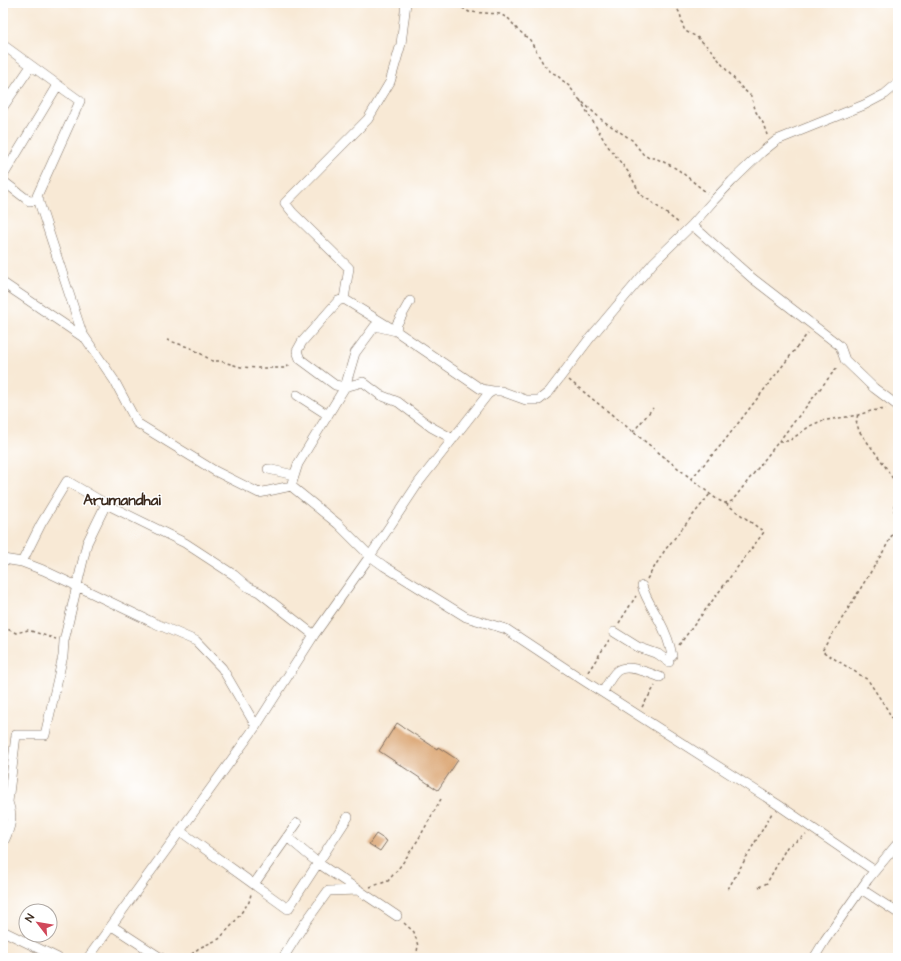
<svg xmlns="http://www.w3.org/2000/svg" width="901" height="961" viewBox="0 0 901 961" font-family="'Architects Daughter',sans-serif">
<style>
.building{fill:#dca877}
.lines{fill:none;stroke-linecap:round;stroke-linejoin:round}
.minor-casing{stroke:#7d6d5e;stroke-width:10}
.path{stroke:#7d6d5e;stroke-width:1.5;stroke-dasharray:3 3;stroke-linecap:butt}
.minor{stroke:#fff;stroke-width:9}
.labels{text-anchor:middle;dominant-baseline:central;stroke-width:3;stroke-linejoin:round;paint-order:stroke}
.quarter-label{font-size:15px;font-weight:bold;fill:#3b2a1e;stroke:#fff}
</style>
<rect width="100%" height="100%" fill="#fff"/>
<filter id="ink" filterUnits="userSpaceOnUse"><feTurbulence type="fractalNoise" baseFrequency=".025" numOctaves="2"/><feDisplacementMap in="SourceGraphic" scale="8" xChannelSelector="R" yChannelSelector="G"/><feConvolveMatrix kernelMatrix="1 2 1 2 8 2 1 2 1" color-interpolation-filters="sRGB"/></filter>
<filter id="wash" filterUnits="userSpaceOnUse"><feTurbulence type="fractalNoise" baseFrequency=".012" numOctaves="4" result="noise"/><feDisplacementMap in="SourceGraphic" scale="16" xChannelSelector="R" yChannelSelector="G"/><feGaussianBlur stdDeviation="0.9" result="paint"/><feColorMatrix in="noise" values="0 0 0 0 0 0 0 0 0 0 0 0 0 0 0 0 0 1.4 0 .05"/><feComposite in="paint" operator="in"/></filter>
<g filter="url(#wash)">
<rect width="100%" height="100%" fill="#f8e9d5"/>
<g id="blocks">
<path class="building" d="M397 723 437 749 438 747 458 760 438 790 379 751Z
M376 834 387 841 380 851 369 844Z"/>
</g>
</g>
<g filter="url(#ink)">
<use href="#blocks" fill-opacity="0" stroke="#7d6d5e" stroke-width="1"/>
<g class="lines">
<defs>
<path id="minor" d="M406 3 401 44 390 82 368 119 285 203 293 213 349 268 344 299 396 331 397 324 410 301
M3 45 80 101 37 196 82 333 114 380 137 423 215 471 259 493 291 486 338 524 370 556 314 635 256 726 88 958
M3 107 31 66
M3 176 58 85
M3 181 29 201 39 200
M692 225 752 278 840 346 845 360 874 388 898 406
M3 283 83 337
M344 299 338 301 302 342 297 351 300 359 335 385 345 387 363 382 380 395 398 402 431 427 453 439
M493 391H501L526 400H539L549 392 590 338 654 262 692 225 714 200 732 181 762 152 777 140 864 105 885 94 898 83
M297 395 328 415
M268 469 294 475
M291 486 298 464 345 387 355 353 375 326 396 331 481 389 493 391 488 394 419 482 370 556 384 566 466 617 506 629 583 680 777 804 875 871
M106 504 185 543 234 575 248 587 259 592 314 635
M3 559 22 562 43 570 77 586 152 622 196 641 222 668 256 726
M642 586C646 599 653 609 659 620 665 631 670 644 672 656
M614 632 638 647 658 654 669 662
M603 692C607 685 611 676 617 671 627 663 649 673 660 677
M180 831 288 909 348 817
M287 837 318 863 397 916
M3 843C10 829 14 817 8 802L16 735H45L63 656 64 641 87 543 106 504 67 481 41 524 22 562
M254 884 297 823
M861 889 898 913
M112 926 161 958
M3 931 58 958
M283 958 305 923 328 891 359 890
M814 958 825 940 868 879 898 843"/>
</defs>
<use href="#minor" class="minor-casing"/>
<path class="path" d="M459 3 461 7 469 12 500 14 509 19 517 29 530 40 544 65 551 72 557 75 562 80 569 86 579 99 602 120 632 140 643 154 649 158H655L670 165 680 171 707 193
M668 3C684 10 679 18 685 31L697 37 712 51 724 67 742 88 751 96 756 112 763 123 767 135
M580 100 607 145 629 173 641 195 649 200 680 224
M167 340 191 348 203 355 212 361H220L241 367 258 368H285L291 364
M569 380 710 494 718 500 725 503 732 501 838 366
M858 415 856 420 859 431 883 463 898 487
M633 432 653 408
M779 441H789L810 426 821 421 858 415 871 411 886 409
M691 479 722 444 808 333
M898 499C892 506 893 511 898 518
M898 524 883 552 822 651 868 680 887 709 898 729
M647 579 665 550 710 494
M619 623 636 596
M3 627 16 633 28 630 56 639
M679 645 764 532 725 503
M588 672 609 640
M642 707 655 686
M370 887 388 881 402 864 418 840 441 799
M759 887 767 883 787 847 806 835
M728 889 772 813
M404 923 414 932 418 946 416 958
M187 958 199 948 219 939 233 924 249 902 251 894
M709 958 712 954"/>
<use href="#minor" class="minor"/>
</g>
</g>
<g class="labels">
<g class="quarter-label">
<text x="122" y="500">Arumandhai</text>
</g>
</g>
<rect width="901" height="961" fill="none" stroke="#fff" stroke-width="16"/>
<g transform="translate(38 923) rotate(301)"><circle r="19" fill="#ffffff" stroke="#b1aaa5"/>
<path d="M0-3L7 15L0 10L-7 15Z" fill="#d1495b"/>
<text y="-6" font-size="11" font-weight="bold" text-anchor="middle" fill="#3b2a1e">N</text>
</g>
</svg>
